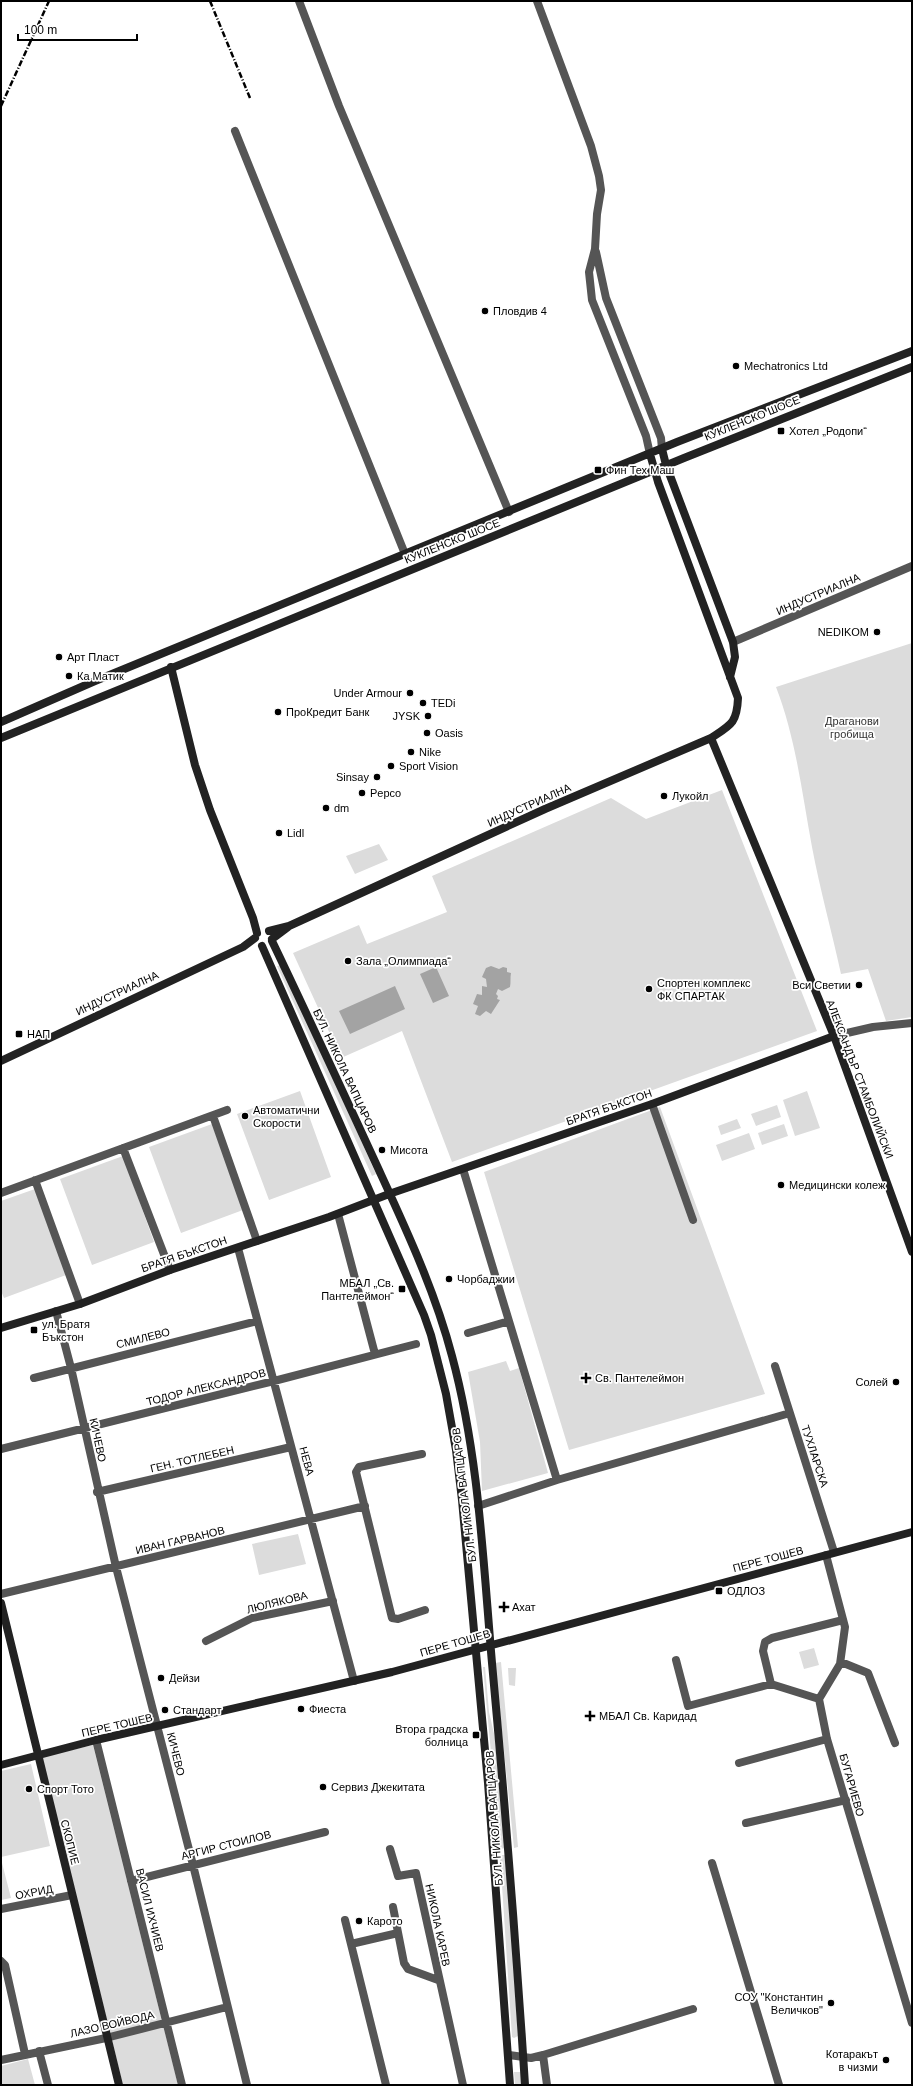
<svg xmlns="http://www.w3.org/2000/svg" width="913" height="2086" viewBox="0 0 913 2086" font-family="Helvetica,sans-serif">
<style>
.green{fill:#dcdcdc}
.water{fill:#a3a3a3}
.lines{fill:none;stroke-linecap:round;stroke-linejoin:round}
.street{stroke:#555;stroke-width:8}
.secondary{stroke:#222;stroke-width:8}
.rail{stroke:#000;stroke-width:2.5;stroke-dasharray:6 2 1 2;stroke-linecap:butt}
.poi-dot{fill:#000;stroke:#fff;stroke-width:1.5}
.labels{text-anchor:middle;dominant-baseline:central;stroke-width:3.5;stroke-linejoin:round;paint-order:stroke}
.poi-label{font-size:11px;fill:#000;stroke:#fff;text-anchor:start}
.street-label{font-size:11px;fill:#000;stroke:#fff}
.park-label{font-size:11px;fill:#333;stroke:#fff}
</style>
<rect width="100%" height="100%" fill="#fff"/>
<path class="green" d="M912 643V1017L886 1021 868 969 841 974C832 932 820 890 812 847 802 793 796 739 776 687Z
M722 790 817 1031 452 1162 402 1031 341 1058 293 953 359 925 367 944 447 912 432 876 611 798 646 819Z
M379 844 388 860 355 874 346 856Z
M282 965 376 1174 372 1176 277 966Z
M300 1091 331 1177 269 1200 237 1114Z
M807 1091 820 1128 795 1136 783 1100Z
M777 1105 781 1117 756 1126 751 1114Z
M660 1107 765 1394 569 1450 484 1172Z
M737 1119 741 1128 721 1135 718 1126Z
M212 1124 243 1210 181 1233 149 1147Z
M784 1124 788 1136 762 1145 758 1133Z
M749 1133 755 1149 722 1161 716 1145Z
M123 1156 154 1242 92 1265 60 1179Z
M35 1189 66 1275 4 1298 1 1291V1201Z
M506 1361 510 1371 519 1368 548 1473 482 1491 480 1442 468 1372Z
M298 1534 306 1564 259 1575 252 1544Z
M814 1648 819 1665 804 1669 799 1652Z
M501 1662 518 1847 514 1848 495 1663Z
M483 1667H485L489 1712 495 1738 505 1848 500 1849Z
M508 1668H516L515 1686 509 1685Z
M93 1745 178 2085H123L42 1757Z
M31 1764 50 1846 1 1857V1771Z
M500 1855H506L518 2036 514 2038 512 2037Z
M1 1859 11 1898 1 1900Z
M28 2059 35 2085H1V2066Z
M514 2072H521V2085H515Z"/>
<path class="water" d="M491 966 499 969 503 967 507 968V972L511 973C510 978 511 982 510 987L502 991 498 989 496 994 498 996 497 999 500 1000 491 1014 486 1011 480 1016 475 1014 478 1006 473 1004 477 994 482 995V986L487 987 486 979 482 977 486 968Z
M436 967 449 996 433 1003 420 974Z
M395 986 405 1009 350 1034 339 1011Z"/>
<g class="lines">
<path class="street" d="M299 1 339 106 509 512
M537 1 591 146 599 176 601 190 597 214 595 249 589 272 592 300 646 436 650 454
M235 131 405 554
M596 252 606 298 661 438 662 449
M733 642 912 566
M834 1036 873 1027 912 1023
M652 1104 693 1220
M213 1116 257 1241
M123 1148 170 1270
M463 1169 557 1480
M35 1180 80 1304
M1 1193 227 1110
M338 1214 375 1354
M238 1248 354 1681
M56 1311 71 1368 116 1567 193 1865 247 2085
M468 1333 509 1321
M775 1366 834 1552
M34 1378 257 1321
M1 1449 274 1381 416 1344
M422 1454 359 1467 356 1472 392 1618 398 1619 425 1610
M97 1492 291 1447
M478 1506 557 1480 790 1413
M826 1555 845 1627 840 1664 819 1699 827 1739 912 2023
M1 1594 365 1506
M206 1641 252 1618 333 1601
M676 1660 688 1706 771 1684 819 1699
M841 1662 868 1673 895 1743
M771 1684 763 1651 765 1642 772 1638 843 1620
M96 1740 182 2085
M739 1763 827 1739
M746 1823 846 1800
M390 1849 398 1876 416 1873 463 2085
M712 1863 779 2085
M131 1881 325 1832
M393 1907 404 1963 408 1969 438 1980
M1 1909 72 1895
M345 1920 386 2085
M351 1944 398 1933
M1 1961 5 1965 25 2054
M39 2051 48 2085
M509 2055 531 2058 543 2055 693 2009
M543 2055 547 2085
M1 2060 106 2038 227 2007"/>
<path class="secondary" d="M662 449 666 465 733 642 735 657 730 677
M171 667 195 765 210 810 253 918 257 933
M1 722 95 681 677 442 912 351
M1 738 684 458 912 367
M711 738 834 1036 912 1252
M269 931 289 926 545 809 711 738C731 725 737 723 738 698L658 482 650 454
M272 939 288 927
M272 941C308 1016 343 1092 378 1168 406 1229 435 1291 452 1356 479 1456 483 1560 492 1663 505 1804 516 1944 525 2085
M262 946 424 1315 431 1335 446 1394 456 1450 462 1500 488 1783 510 2085
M1 1061 243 947 255 938
M1 1328 80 1304 170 1270 329 1217 389 1194 652 1104 834 1036
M1 1603 119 2085
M1 1765 96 1740 392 1672 912 1532"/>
<path class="rail" d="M210 1 250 98
M1 106 49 1"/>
</g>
<g class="poi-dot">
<circle cx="485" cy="311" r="4"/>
<circle cx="736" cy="366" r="4"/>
<rect x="777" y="427" width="8" height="8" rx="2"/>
<rect x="594" y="466" width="8" height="8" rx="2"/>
<circle cx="877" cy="632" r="4"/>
<circle cx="59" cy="657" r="4"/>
<circle cx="69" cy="676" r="4"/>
<circle cx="410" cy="693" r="4"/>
<circle cx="423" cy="703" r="4"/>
<circle cx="278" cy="712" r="4"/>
<circle cx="428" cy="716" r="4"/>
<circle cx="427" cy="733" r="4"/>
<circle cx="411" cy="752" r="4"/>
<circle cx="391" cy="766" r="4"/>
<circle cx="377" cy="777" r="4"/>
<circle cx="362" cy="793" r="4"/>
<circle cx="664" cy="796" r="4"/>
<circle cx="326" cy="808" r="4"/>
<circle cx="279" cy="833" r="4"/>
<circle cx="348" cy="961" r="4"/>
<circle cx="859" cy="985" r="4"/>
<circle cx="649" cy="989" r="4"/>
<rect x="15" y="1030" width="8" height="8" rx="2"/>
<circle cx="245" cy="1116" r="4"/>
<circle cx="382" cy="1150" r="4"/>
<circle cx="781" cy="1185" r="4"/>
<circle cx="449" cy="1279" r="4"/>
<rect x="398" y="1285" width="8" height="8" rx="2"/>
<rect x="30" y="1326" width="8" height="8" rx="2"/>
<path d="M584 1372h4v4h4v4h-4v4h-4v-4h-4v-4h4z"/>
<circle cx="896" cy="1382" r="4"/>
<rect x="715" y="1587" width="8" height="8" rx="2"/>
<path d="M502 1601h4v4h4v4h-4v4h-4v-4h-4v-4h4z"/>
<circle cx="161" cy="1678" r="4"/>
<circle cx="301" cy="1709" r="4"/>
<circle cx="165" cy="1710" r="4"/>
<path d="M588 1710h4v4h4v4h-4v4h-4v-4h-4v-4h4z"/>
<rect x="472" y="1731" width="8" height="8" rx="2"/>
<circle cx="323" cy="1787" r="4"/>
<circle cx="29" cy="1789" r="4"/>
<circle cx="359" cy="1921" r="4"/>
<circle cx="831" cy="2003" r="4"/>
<circle cx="886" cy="2060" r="4"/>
</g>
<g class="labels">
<g class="poi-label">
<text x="493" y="311">Пловдив 4</text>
<text x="744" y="366">Mechatronics Ltd</text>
<text x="789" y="431">Хотел „Родопи“</text>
<text x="606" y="470">Фин Тех Маш</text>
<text x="869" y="632" text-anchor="end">NEDIKOM</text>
<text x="67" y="657">Арт Пласт</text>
<text x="77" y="676">Ка Матик</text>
<text x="402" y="693" text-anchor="end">Under Armour</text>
<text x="431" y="703">TEDi</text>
<text x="286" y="712">ПроКредит Банк</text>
<text x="420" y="716" text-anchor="end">JYSK</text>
<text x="435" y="733">Oasis</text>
<text x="419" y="752">Nike</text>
<text x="399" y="766">Sport Vision</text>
<text x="369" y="777" text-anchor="end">Sinsay</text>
<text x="370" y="793">Pepco</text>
<text x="672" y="796">Лукойл</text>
<text x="334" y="808">dm</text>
<text x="287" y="833">Lidl</text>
<text x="356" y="961">Зала „Олимпиада“</text>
<text x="657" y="983">Спортен комплекс<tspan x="657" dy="13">ФК СПАРТАК</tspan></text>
<text x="851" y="985" text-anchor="end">Вси Светии</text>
<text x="27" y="1034">НАП</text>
<text x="253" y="1110">Автоматични<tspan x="253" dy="13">Скорости</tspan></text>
<text x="390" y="1150">Мисота</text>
<text x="789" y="1185">Медицински колеж</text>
<text x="457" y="1279">Чорбаджии</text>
<text x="394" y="1283" text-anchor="end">МБАЛ „Св.<tspan x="394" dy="13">Пантелеймон“</tspan></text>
<text x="42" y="1324">ул. Братя<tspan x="42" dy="13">Бъкстон</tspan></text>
<text x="595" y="1378">Св. Пантелеймон</text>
<text x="888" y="1382" text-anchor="end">Солей</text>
<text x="727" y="1591">ОДЛОЗ</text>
<text x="512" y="1607">Ахат</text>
<text x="169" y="1678">Дейзи</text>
<text x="309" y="1709">Фиеста</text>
<text x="173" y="1710">Стандарт</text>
<text x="599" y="1716">МБАЛ Св. Каридад</text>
<text x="468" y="1729" text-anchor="end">Втора градска<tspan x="468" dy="13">болница</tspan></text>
<text x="331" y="1787">Сервиз Джекитата</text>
<text x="37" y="1789">Спорт Тото</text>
<text x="367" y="1921">Карото</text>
<text x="823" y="1997" text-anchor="end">СОУ "Константин<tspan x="823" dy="13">Величков"</tspan></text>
<text x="878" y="2054" text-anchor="end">Котаракът<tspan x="878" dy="13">в чизми</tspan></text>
</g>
<g class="street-label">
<text transform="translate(752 418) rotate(-22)">КУКЛЕНСКО ШОСЕ</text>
<text transform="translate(452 541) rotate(-22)">КУКЛЕНСКО ШОСЕ</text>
<text transform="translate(818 594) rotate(-23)">ИНДУСТРИАЛНА</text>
<text transform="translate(529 805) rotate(-24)">ИНДУСТРИАЛНА</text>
<text transform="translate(117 993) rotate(-25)">ИНДУСТРИАЛНА</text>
<text transform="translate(345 1071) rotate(65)">БУЛ. НИКОЛА ВАПЦАРОВ</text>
<text transform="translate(860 1079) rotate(69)">АЛЕКСАНДЪР СТАМБОЛИЙСКИ</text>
<text transform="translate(609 1107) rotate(-19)">БРАТЯ БЪКСТОН</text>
<text transform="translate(184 1254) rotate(-19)">БРАТЯ БЪКСТОН</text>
<text transform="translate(143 1338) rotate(-14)">СМИЛЕВО</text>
<text transform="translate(206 1387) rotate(-14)">ТОДОР АЛЕКСАНДРОВ</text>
<text transform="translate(98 1440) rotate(78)">КИЧЕВО</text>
<text transform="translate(815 1456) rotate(72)">ТУХЛАРСКА</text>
<text transform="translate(192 1459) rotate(-13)">ГЕН. ТОТЛЕБЕН</text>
<text transform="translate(307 1461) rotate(75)">НЕВА</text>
<text transform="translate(464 1495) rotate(-97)">БУЛ. НИКОЛА ВАПЦАРОВ</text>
<text transform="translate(180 1540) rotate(-13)">ИВАН ГАРВАНОВ</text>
<text transform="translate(768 1559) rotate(-15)">ПЕРЕ ТОШЕВ</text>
<text transform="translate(277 1602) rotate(-14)">ЛЮЛЯКОВА</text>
<text transform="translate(455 1643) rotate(-16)">ПЕРЕ ТОШЕВ</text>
<text transform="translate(117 1725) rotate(-13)">ПЕРЕ ТОШЕВ</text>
<text transform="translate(176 1754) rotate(76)">КИЧЕВО</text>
<text transform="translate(852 1785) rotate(74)">БУГАРИЕВО</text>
<text transform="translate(494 1818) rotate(-94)">БУЛ. НИКОЛА ВАПЦАРОВ</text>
<text transform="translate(70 1842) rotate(76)">СКОПИЕ</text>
<text transform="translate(226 1845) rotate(-14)">АРГИР СТОИЛОВ</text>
<text transform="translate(34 1892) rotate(-11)">ОХРИД</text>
<text transform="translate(150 1910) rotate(76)">ВАСИЛ ИХЧИЕВ</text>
<text transform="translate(438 1925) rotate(78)">НИКОЛА КАРЕВ</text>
<text transform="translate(112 2024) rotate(-13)">ЛАЗО ВОЙВОДА</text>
</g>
<g class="park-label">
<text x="852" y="721">Драганови<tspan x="852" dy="13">гробища</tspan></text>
</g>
</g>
<rect width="913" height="2086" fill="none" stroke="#000000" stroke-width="4"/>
<path d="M18 34v6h119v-6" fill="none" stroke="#000000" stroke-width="2"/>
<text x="24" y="34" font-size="12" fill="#000000" stroke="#ffffff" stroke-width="3" paint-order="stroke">100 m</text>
</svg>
